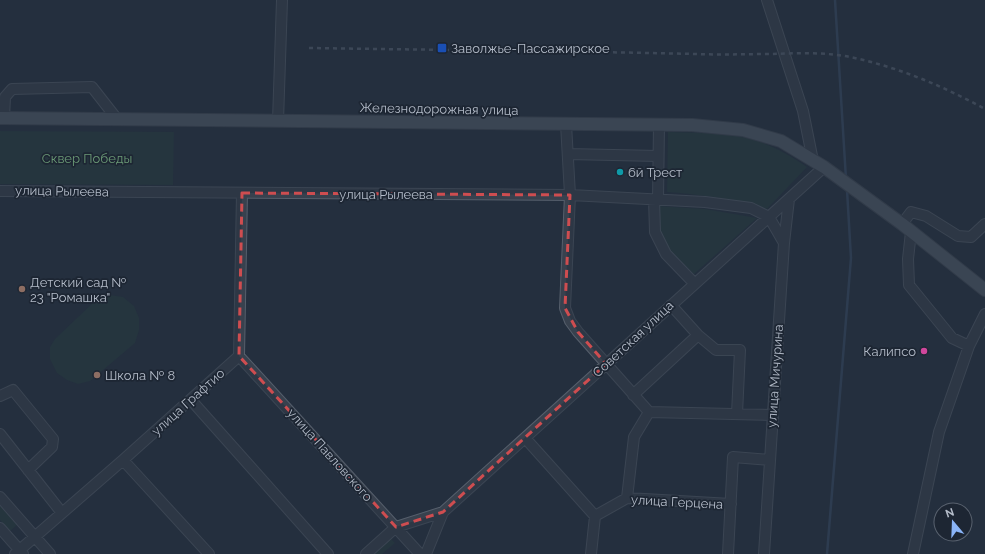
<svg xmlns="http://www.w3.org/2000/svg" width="985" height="554" viewBox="0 0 985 554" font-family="Raleway,sans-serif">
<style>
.green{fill:#263c3f}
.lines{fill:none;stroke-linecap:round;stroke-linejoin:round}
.stream{stroke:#394c67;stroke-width:2.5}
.minor-casing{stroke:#565f6c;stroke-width:12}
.major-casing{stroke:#414a57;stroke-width:14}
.minor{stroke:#38414e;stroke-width:10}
.major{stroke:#56606e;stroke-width:12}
.rail{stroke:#5a6575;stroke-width:2.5;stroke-dasharray:4 4;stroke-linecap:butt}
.marked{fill:none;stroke:#ce4d50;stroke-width:3;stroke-dasharray:8 5;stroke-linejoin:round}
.transit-dot{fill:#1a4fb4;stroke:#1d2633;stroke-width:1.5}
.culture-dot{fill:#0f9aa8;stroke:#1d2633;stroke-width:1.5}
.education-dot{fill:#8d6e63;stroke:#1d2633;stroke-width:1.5}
.hotel-dot{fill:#d1479c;stroke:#1d2633;stroke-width:1.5}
.labels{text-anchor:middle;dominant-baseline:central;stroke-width:3.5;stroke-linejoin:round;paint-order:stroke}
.poi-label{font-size:13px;fill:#b4bcc9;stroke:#1d2633;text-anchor:start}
.street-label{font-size:13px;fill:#b4bcc9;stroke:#1d2633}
.park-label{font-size:13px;fill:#6b9a76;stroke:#1d2633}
</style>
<rect width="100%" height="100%" fill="#242f3e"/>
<path class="green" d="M0 131 174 132 173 185 0 184Z
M668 132C699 133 732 132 761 142 777 148 793 157 807 167L767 209C734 198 701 195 667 192Z
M657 206 705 209 757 218 694 274 671 252 657 228Z
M110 295 123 297 134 306 139 318V330L135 343 90 381 78 384 67 380 57 373 50 359V347L55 339 96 300Z
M0 505 17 525 10 531 0 520Z
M390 538 395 543 382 554H374L373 553Z"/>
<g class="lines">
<path class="stream" d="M835 0 846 179
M827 554 851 258 847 190"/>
<defs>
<path id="minor" d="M767 0 803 111 813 161
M4 118 5 97 12 89 92 87 117 119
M278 121 282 0
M566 124 570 195 565 308 570 321 578 332 649 412 773 415
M568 154 658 156
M0 191 570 195 705 202 751 208 769 217 784 243
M654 199 655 232 666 254 694 283
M658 200 659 125
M902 224 911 212 926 216 958 236 971 237 985 224
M911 232 908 259 909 285 952 338 969 346
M698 335 716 350H740L737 414
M239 356 420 554
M633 395 698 335 671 305
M0 396 13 390 53 439 52 447 28 470
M191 400 328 554
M0 434 62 513
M526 439 595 516
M123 460 209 554
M0 497 50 554
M627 498 634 437 649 412
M0 528 23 554
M15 554 123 460 239 356 242 193
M366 554 396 527 443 512 824 167
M426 554 443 512
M591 554 595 516 627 498 731 504
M728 554 733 457 770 460
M764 554 784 243 789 199
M913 554 939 432 969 346 985 314"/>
<path id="major" d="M0 118 692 125 743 130 781 141 824 167 902 224 985 290"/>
</defs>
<use href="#minor" class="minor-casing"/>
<use href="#major" class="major-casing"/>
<use href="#minor" class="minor"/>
<use href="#major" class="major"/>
<path class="rail" d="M309 48C438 50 567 51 696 54 721 55 746 54 771 54 797 53 825 52 850 57 898 67 943 86 985 109"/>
</g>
<path d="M0 0H985V554H0ZM242 193 570 195 565 308 578 332 606 364 443 512 396 527 239 356Z" fill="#242f3e" fill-opacity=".55" fill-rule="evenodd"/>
<path class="marked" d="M242 193 570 195 565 308 578 332 606 364 443 512 396 527 239 356Z"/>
<rect class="transit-dot" x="437" y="43" width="10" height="10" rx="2"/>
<circle class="culture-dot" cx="620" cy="172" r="4"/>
<g class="education-dot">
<circle cx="22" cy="289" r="4"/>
<circle cx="97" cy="375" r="4"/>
</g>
<circle class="hotel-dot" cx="924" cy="351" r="4"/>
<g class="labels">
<g class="poi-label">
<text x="451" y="48">Заволжье-Пассажирское</text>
<text x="628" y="172">6й Трест</text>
<text x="30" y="282">Детский сад №<tspan x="30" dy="15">23 "Ромашка"</tspan></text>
<text x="916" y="351" text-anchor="end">Калипсо</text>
<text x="105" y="375">Школа № 8</text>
</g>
<g class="street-label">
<text transform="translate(439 109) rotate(1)">Железнодорожная улица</text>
<text transform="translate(62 191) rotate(1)">улица Рылеева</text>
<text x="386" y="194">улица Рылеева</text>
<text transform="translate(633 339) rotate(-43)">Советская улица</text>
<text transform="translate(775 376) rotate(-86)">улица Мичурина</text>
<text transform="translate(188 402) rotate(-42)">улица Графтио</text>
<text transform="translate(330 455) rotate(48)">улица Павловского</text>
<text transform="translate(677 502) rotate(3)">улица Герцена</text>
</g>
<g class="park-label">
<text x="87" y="158">Сквер Победы</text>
</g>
</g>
<g transform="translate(953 522) rotate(341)"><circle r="19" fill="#1d2633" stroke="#59626f"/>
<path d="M0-3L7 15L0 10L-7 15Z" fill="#8ab4f8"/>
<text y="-6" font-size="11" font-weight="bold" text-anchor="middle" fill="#b4bcc9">N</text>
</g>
</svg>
